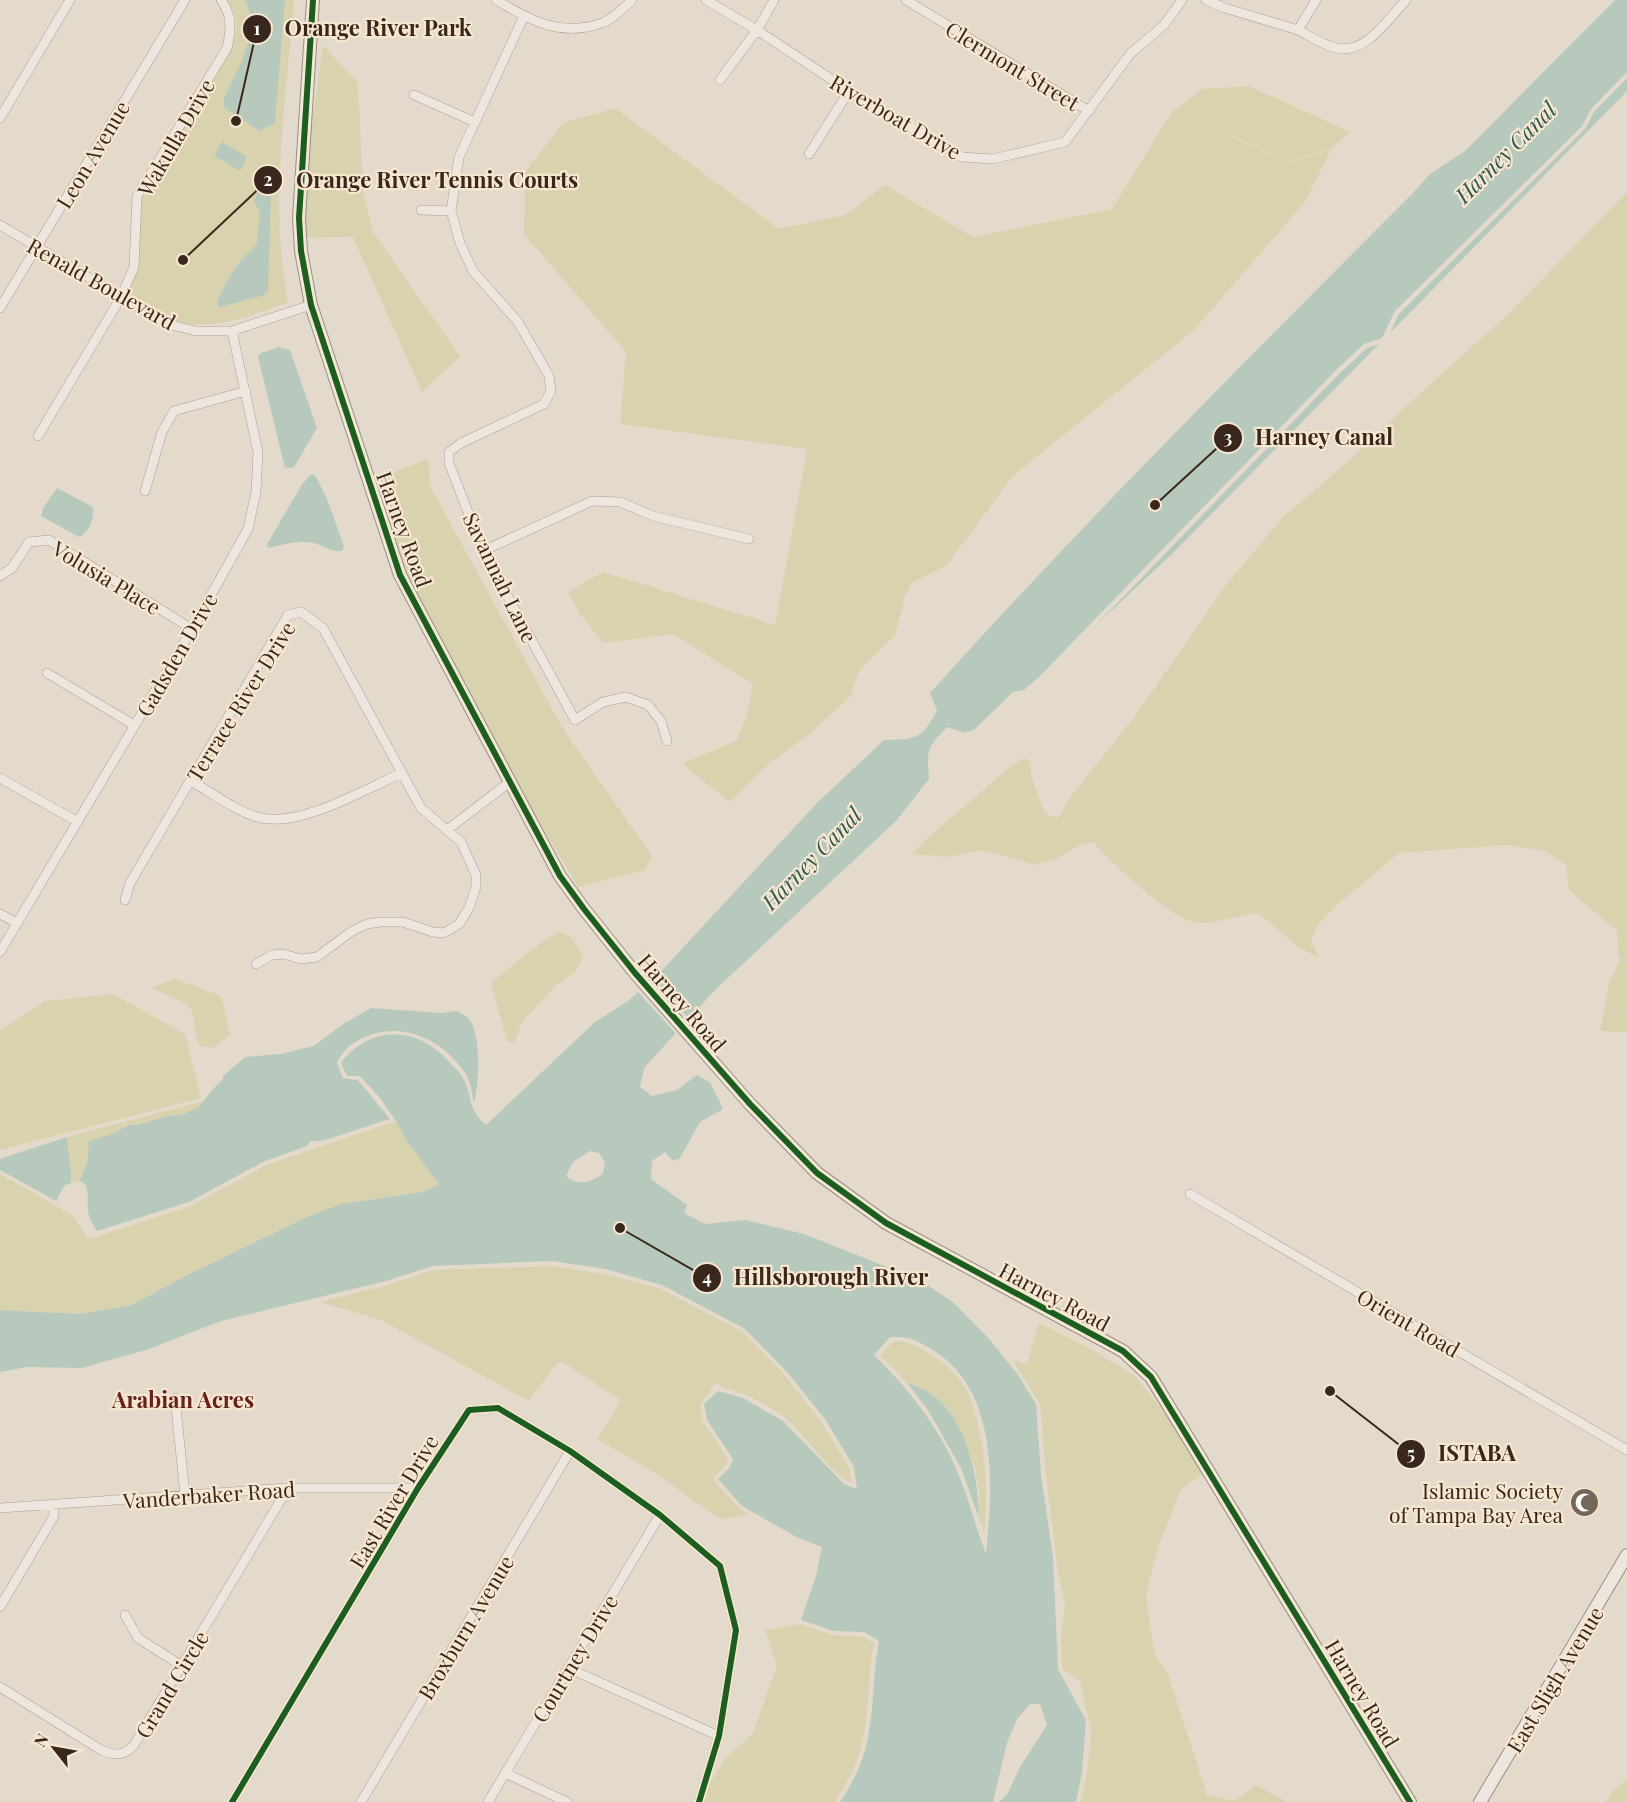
<svg xmlns="http://www.w3.org/2000/svg" width="1627" height="1802" viewBox="0 0 1627 1802" font-family="'Playfair Display',serif">
<style>
.green{fill:#d8d3ae}
.water{fill:#b7c9bc;fill-rule:evenodd}
.pier{fill:#e4dacc}
.lines{fill:none;stroke-linecap:round;stroke-linejoin:round}
.street-casing{stroke:#aa9f95;stroke-width:10}
.secondary-casing{stroke:#998f85;stroke-width:14}
.street{stroke:#ece6de;stroke-width:9}
.secondary{stroke:#ece6de;stroke-width:12}
.cycleway-casing{stroke:#f7e7d1;stroke-width:10}
.cycleway{stroke:#1b5e20;stroke-width:6}
.labels{text-anchor:middle;dominant-baseline:central;stroke-width:4.5;stroke-linejoin:round;paint-order:stroke}
.street-label{font-size:21px;fill:#39271d;stroke:#f7e7d1}
.poi-label{font-size:21px;fill:#39271d;stroke:#f7e7d1;text-anchor:end}
.water-label{font-size:22px;font-style:italic;fill:#2c5950;stroke:#f7e7d1}
.neighbourhood-label{font-size:22px;font-weight:bold;fill:#67201b;stroke:#f7e7d1}
.leader{fill:none;stroke:#39271d;stroke-width:2}
.callout-dot{fill:#39271d;stroke:#f7e7d1;stroke-width:2}
.mark-label{font-size:18px;text-anchor:middle;font-weight:bold;fill:#fff}
.callout-label{font-size:22px;text-anchor:middle;font-weight:bold;fill:#39271d;stroke:#f7e7d1;stroke-width:4.5;stroke-linejoin:round;paint-order:stroke}
</style>
<rect width="100%" height="100%" fill="#e4dacc"/>
<path class="green" d="M226 0H294C286 100 269 204 288 303 250 315 211 333 171 320 155 315 140 304 125 296L137 269 142 196 231 50C237 29 241 19 226 0Z
M323 45 358 83 363 190 373 232 460 356 422 392 353 237 302 238 303 185Z
M1249 86 1350 132 1331 149 1290 162 1230 135 1221 144 1230 136 1290 163 1331 150 1305 202 1194 330 1013 476 946 566 912 583 905 596 895 635 859 671 850 697 808 735 770 763 730 802 682 764 737 740 747 715 753 684 673 634 603 643 580 614 568 592 603 572 775 625 807 449 620 424 626 352 524 234 525 172 563 123 615 108 779 229 845 215 885 185 973 237 1112 209 1171 113 1202 89Z
M1627 192V1032L1600 1031 1609 983 1620 960 1618 956 1617 931 1569 890 1566 865 1545 851 1508 845 1399 853 1338 904 1318 925 1311 941 1319 958 1297 946 1258 913C1240 914 1211 926 1194 922 1168 917 1112 863 1093 842L1078 846 1057 859 1035 865 983 850 947 857 912 854 924 841 1011 766 1024 758 1031 762V775L1045 814 1058 818 1071 796 1135 716 1226 585 1283 517 1352 458 1403 409 1507 315Z
M428 459 431 488 563 729 652 856 645 870 578 887 506 766 411 592 370 481Z
M559 931 571 937 583 956 576 971 556 985 522 1022 514 1043 507 1041 491 983 528 952Z
M175 979 219 995 223 1002 230 1035 212 1048 200 1046C193 1035 196 1024 192 1012 189 1001 162 994 151 988Z
M113 994 185 1034 201 1098 0 1150V1030L45 1001Z
M204 1101 199 1107 184 1114 168 1116 138 1125H129L112 1134 87 1153V1164L79 1181 71 1183V1172L67 1137Z
M396 1121 407 1141 439 1184 423 1192 341 1204 309 1216 187 1275 132 1305 81 1314 0 1310V1174L72 1215 89 1239 191 1206 266 1165Z
M552 1266 604 1274 661 1289 743 1332 783 1373 821 1422 849 1468 852 1483C830 1475 804 1432 784 1417 773 1409 756 1399 743 1394 734 1390 725 1389 717 1384L712 1386 710 1392 700 1405 703 1422 728 1459 725 1466 714 1477V1481L739 1508 748 1514 721 1519 702 1507 660 1476 597 1439 619 1404 620 1400 563 1362 557 1363 529 1401 381 1320 320 1302 388 1285 434 1270Z
M1039 1323 1087 1347 1134 1375 1170 1419 1203 1473 1180 1491 1158 1548 1146 1594 1154 1652 1169 1677 1207 1795 1235 1801 1256 1785 1287 1802H1080L1087 1775 1091 1731 1080 1681 1064 1671 1062 1668 1061 1638 1065 1603 1058 1574 1046 1475 1040 1404 1016 1366 1014 1359 1022 1364 1027 1363Z
M894 1341C908 1341 917 1346 928 1353 942 1361 956 1374 965 1387 969 1392 970 1399 972 1404 986 1445 988 1491 984 1533L979 1518V1491L974 1464 958 1426 917 1385 907 1383 880 1355Z
M801 1624 833 1635 863 1637 874 1643C866 1682 871 1727 855 1765 850 1777 842 1790 835 1802H704L709 1785 724 1760 753 1733 777 1665 765 1630Z
M1627 1779V1802H1606L1612 1792Z"/>
<path class="water" d="M245 0H285L275 123 259 131 224 107V99C237 69 262 33 245 0Z
M1615 0H1627V72L1591 109 1582 126 1395 311 1382 338 1364 344 1336 370 1040 676 1024 690 1013 692 975 729 965 733 947 727C926 749 927 750 929 779L896 821 715 990 644 1068 640 1087 652 1096 677 1090 697 1075 710 1082 723 1109 700 1122 680 1158 673 1161 665 1152 652 1161 651 1179 687 1205 684 1213 705 1224 745 1220 804 1234 920 1280 954 1303 991 1341 1018 1375 1036 1404 1041 1475 1053 1557 1058 1669 1086 1720 1082 1773 1076 1802H999L1008 1793 1020 1767 1047 1725 1040 1704H1030L1017 1719 1007 1743 993 1802H840C847 1791 855 1778 860 1765 876 1726 871 1682 879 1641L864 1632 834 1631 801 1620 816 1576 822 1547 798 1538 742 1506 718 1479 729 1468 733 1459 707 1420 704 1404 718 1391 743 1398 783 1421 844 1484 857 1489 854 1467 825 1419 786 1371 745 1329 662 1285 605 1269 552 1261 433 1266 386 1281 221 1321 146 1350 82 1368 27 1367 0 1372V1310L81 1314 132 1305 187 1275 309 1216 341 1204 423 1192 439 1184 407 1141 396 1121 380 1098 360 1076H347L341 1063C371 1024 418 1026 449 1062 454 1067 461 1073 464 1080 474 1101 466 1106 486 1125L595 1022 628 1001 665 967 817 803 884 740C916 739 921 740 937 711L930 693C1085 521 1248 358 1412 194L1430 174 1465 151ZM590 1151 599 1153 605 1162 603 1174C590 1182 579 1187 566 1176L573 1162ZM890 1337C913 1337 913 1339 933 1350 999 1391 993 1486 986 1553 975 1527 969 1498 957 1471 939 1427 908 1388 874 1355Z
M1627 78V91L1390 333 1399 314 1585 129 1594 112Z
M222 142 247 157 240 171 215 156V154Z
M260 185 266 186 271 196 268 291 262 296 219 307 217 301 227 281 241 260 257 244 260 212 254 201Z
M1379 344 1173 553 1096 625 1340 373 1367 348Z
M279 347 290 350 317 428 294 467 285 468 258 357 261 353Z
M310 475H315L327 499 344 546 342 551C332 553 323 545 313 543 297 540 283 545 268 548L267 544 301 486Z
M57 488 93 507C95 518 89 532 79 537L41 516 43 508Z
M371 1008 441 1013 457 1011C462 1014 469 1017 471 1022 481 1040 479 1084 474 1103 472 1095 471 1083 467 1076 444 1039 399 1018 359 1040 349 1045 342 1052 337 1063L343 1078 358 1080 390 1119 322 1141H310L307 1146 265 1161 189 1202 97 1231C94 1225 89 1219 88 1212 86 1201 92 1184 79 1181L87 1164 89 1141 112 1134 129 1125H138L168 1116 184 1114 199 1107 211 1091 223 1079V1076L245 1057 280 1054 314 1046 343 1024Z
M67 1137 71 1172V1183L65 1185 56 1201 0 1170V1159Z
M907 1383C962 1396 979 1469 979 1518L961 1468 928 1410Z"/>
<path class="pier" d="M651 976 691 1021 678 1036 636 990Z"/>
<g class="lines">
<defs>
<path id="street" d="M496 0C531 20 560 38 602 23 613 19 624 8 632 0
M706 0 757 30 849 91 962 157 993 159 1065 142 1131 53 1164 25 1182 0
M906 0 1089 111
M1206 0 1225 8 1298 30
M1316 0 1298 30C1310 36 1323 45 1336 48 1366 55 1388 19 1406 0
M524 16 459 157 451 211 460 243 473 271 518 322 549 376 551 391 544 404 461 443 449 452V463L483 551 575 720 603 702 626 697 648 705 661 721 667 741
M720 80 757 30 774 0
M414 95 475 122
M0 118 70 0
M809 154 849 91
M421 210 451 211
M0 225 167 324 196 331H232L311 305
M0 308 185 0
M38 436 121 297 134 267 137 196 227 48C231 29 233 17 221 0
M145 491 162 432 174 411 246 391
M483 551 592 501 620 502 653 516 749 539
M0 576 12 568 29 542 49 540 192 629
M47 673 134 725
M0 778 78 822
M191 781C211 792 238 813 261 818 301 827 363 790 400 774
M447 830 511 781
M125 900 130 883 288 615 301 612 323 628 421 808 461 842 476 875V887L469 908 459 924 444 933 433 932 403 922H380L367 924 352 931 317 957 301 959 283 954 272 955 256 964
M0 914 17 923
M0 952 192 629 248 529 256 492 258 452 232 331
M1190 1194 1627 1450
M175 1398 185 1495
M0 1508 288 1488H418
M0 1607 54 1516V1505
M125 1615 138 1638 182 1666
M568 1668 719 1736
M0 1687 101 1750C115 1756 124 1756 134 1745L288 1488
M505 1773 567 1802
M232 1802 418 1488 469 1410 498 1408 570 1451 660 1515 720 1566 736 1630 719 1736 699 1802
M361 1802 570 1451
M488 1802 660 1515"/>
<path id="secondary" d="M313 0 299 218 301 251 311 305 400 575 560 876 584 909 635 973 750 1104 817 1173 886 1223 1123 1351 1151 1377 1410 1802
M1480 1802 1627 1555"/>
</defs>
<use href="#street" class="street-casing"/>
<use href="#secondary" class="secondary-casing"/>
<use href="#street" class="street"/>
<use href="#secondary" class="secondary"/>
<defs>
<path id="cycleway" d="M313 0 299 218 301 251 311 305 400 575 560 876 584 909 635 973 750 1104 817 1173 886 1223 1123 1351 1151 1377 1410 1802
M232 1802 418 1488 469 1410 498 1408 570 1451 660 1515 720 1566 736 1630 719 1736 699 1802"/>
</defs>
<use href="#cycleway" class="cycleway-casing"/>
<use href="#cycleway" class="cycleway"/>
</g>
<defs>
<symbol id="mosque-disc" viewBox="-11 -11 22 22"><circle r="9.5" fill="#75665a" stroke="#f7e7d1"/><path d="M3.5-4.9A6 6 0 1 0 3.5 4.9A5 5 0 1 1 3.5-4.9Z" fill="#fff"/></symbol>
</defs>
<g fill-rule="evenodd">
<use href="#mosque-disc" x="1568" y="1486" width="33" height="33"/>
</g>
<g class="labels">
<g class="street-label">
<text transform="translate(1013 65) rotate(31)">Clermont Street</text>
<text transform="translate(896 116) rotate(30)">Riverboat Drive</text>
<text transform="translate(175 137) rotate(-60)">Wakulla Drive</text>
<text transform="translate(92 154) rotate(-59)">Leon Avenue</text>
<text transform="translate(102 283) rotate(29)">Renald Boulevard</text>
<text transform="translate(405 529) rotate(70)">Harney Road</text>
<text transform="translate(107 577) rotate(31)">Volusia Place</text>
<text transform="translate(501 577) rotate(64)">Savannah Lane</text>
<text transform="translate(176 654) rotate(-60)">Gadsden Drive</text>
<text transform="translate(240 701) rotate(-58)">Terrace River Drive</text>
<text transform="translate(683 1002) rotate(49)">Harney Road</text>
<text transform="translate(1055 1296) rotate(28)">Harney Road</text>
<text transform="translate(1409 1322) rotate(30)">Orient Road</text>
<text transform="translate(209 1494) rotate(-4)">Vanderbaker Road</text>
<text transform="translate(393 1501) rotate(-59)">East River Drive</text>
<text transform="translate(465 1627) rotate(-59)">Broxburn Avenue</text>
<text transform="translate(574 1658) rotate(-59)">Courtney Drive</text>
<text transform="translate(1554 1679) rotate(-59)">East Sligh Avenue</text>
<text transform="translate(171 1684) rotate(-59)">Grand Circle</text>
<text transform="translate(1363 1693) rotate(59)">Harney Road</text>
</g>
<g class="poi-label">
<text x="1563" y="1490">Islamic Society<tspan x="1563" dy="24">of Tampa Bay Area</tspan></text>
</g>
<g class="water-label">
<text transform="translate(1505 152) rotate(-45)">Harney Canal</text>
<text transform="translate(811 858) rotate(-46)">Harney Canal</text>
</g>
<g class="neighbourhood-label">
<text x="183" y="1399">Arabian Acres</text>
</g>
</g>
<path class="leader" d="M236 121L257 29M183 260L268 180M1155 505L1228 438M620 1228L707 1278M1330 1391L1411 1454"/>
<g class="callout-dot">
<circle cx="236" cy="121" r="6"/>
<circle cx="183" cy="260" r="6"/>
<circle cx="1155" cy="505" r="6"/>
<circle cx="620" cy="1228" r="6"/>
<circle cx="1330" cy="1391" r="6"/>
<circle cx="257" cy="29" r="15"/>
<circle cx="268" cy="180" r="15"/>
<circle cx="1228" cy="438" r="15"/>
<circle cx="707" cy="1278" r="15"/>
<circle cx="1411" cy="1454" r="15"/>
</g>
<g class="mark-label">
<text x="257" y="35">1</text>
<text x="268" y="186">2</text>
<text x="1228" y="444">3</text>
<text x="707" y="1284">4</text>
<text x="1411" y="1460">5</text>
</g>
<g class="callout-label">
<text x="378" y="36">Orange River Park</text>
<text x="437" y="188">Orange River Tennis Courts</text>
<text x="1324" y="445">Harney Canal</text>
<text x="831" y="1285">Hillsborough River</text>
<text x="1477" y="1461">ISTABA</text>
</g>
<g transform="translate(54 1748) rotate(301)" stroke="#f7e7d1" stroke-width="4.5" paint-order="stroke">
<path d="M0-4.5L10 22L0 15L-10 22Z" fill="#39271d"/>
<text y="-9" font-size="16" font-weight="bold" text-anchor="middle" fill="#39271d">N</text>
</g>
</svg>
